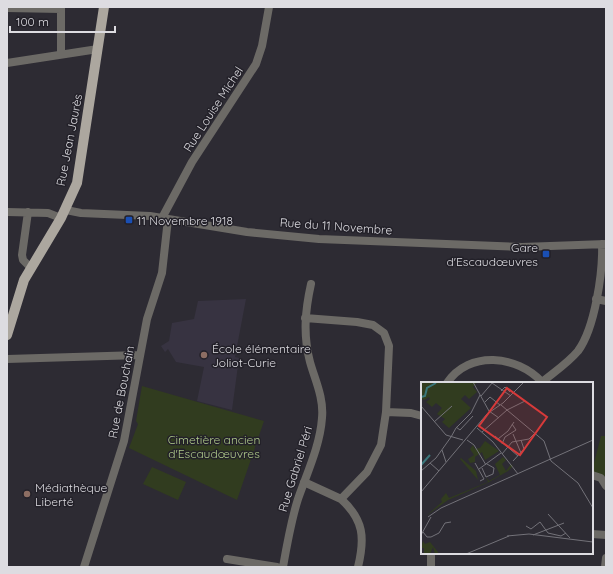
<svg xmlns="http://www.w3.org/2000/svg" width="613" height="574" viewBox="0 0 613 574" font-family="Quicksand,sans-serif">
<style>
.built{fill:#373341}
.green{fill:#313c1f}
.lines{fill:none;stroke-linecap:round;stroke-linejoin:round}
.street{stroke:#6c6a66;stroke-width:8}
.primary{stroke:#aca79f;stroke-width:10}
.transit-dot{fill:#1a4fb4;stroke:#232129;stroke-width:1.5}
.education-dot{fill:#8d6e63;stroke:#232129;stroke-width:1.5}
.labels{text-anchor:middle;dominant-baseline:central;stroke-width:3;stroke-linejoin:round;paint-order:stroke}
.street-label{font-size:12px;fill:#dddce1;stroke:#232129}
.poi-label{font-size:12px;fill:#dddce1;stroke:#232129;text-anchor:start}
.park-label{font-size:12px;fill:#afca89;stroke:#232129}
.inset-river{fill:none;stroke:#3a767b;stroke-width:2}
.inset-road{fill:none;stroke:#737279;stroke-width:1}
.view{fill:#d73a3a;fill-opacity:0.15;stroke:#d73a3a;stroke-width:2}
.inset-edge{fill:none;stroke:#dddce1;stroke-width:2}
</style>
<rect width="100%" height="100%" fill="#2d2b33"/>
<path class="built" d="M246 299 235 357 239 358 232 410 197 401 204 367 176 362 168 349 165 352 161 346 169 341 172 323 194 319 198 301Z"/>
<path class="green" d="M142 386 264 421 237 500 129 448 138 424 136 421Z
M601 436H606V477L592 471Z
M152 467 186 482 178 500 143 484Z"/>
<g class="lines">
<path class="street" d="M7 8 61 9
M61 54V7
M7 63 98 49
M66 210 81 213 150 216 247 232 319 239 522 247 606 244
M7 212 48 213 61 218
M28 212 22 255 23 260 30 267
M162 218 192 162 256 64 262 46 269 7
M596 299 606 301
M305 318 357 322 373 325 384 333 389 346 386 412 381 445 367 472 341 499C364 520 365 538 358 567
M7 359 140 355
M447 383C469 350 517 355 542 382
M541 383C553 373 568 363 578 351 595 328 603 272 602 244
M386 412 411 413 422 416
M592 475 601 478 606 486
M304 482 341 499
M592 534 606 535
M431 553V567
M227 559 277 567
M84 567 124 441 147 319 162 273 168 219
M283 567C287 544 291 521 298 499 307 473 320 446 322 418 324 398 315 380 310 362 303 335 305 311 311 284
M605 567 606 558"/>
<path class="primary" d="M7 335 24 280 61 218 77 183 104 7"/>
</g>
<g class="transit-dot">
<rect x="125" y="216" width="8" height="8" rx="2"/>
<rect x="542" y="250" width="8" height="8" rx="2"/>
</g>
<g class="education-dot">
<circle cx="204" cy="355" r="4"/>
<circle cx="27" cy="494" r="4"/>
</g>
<g class="labels">
<g class="street-label">
<text transform="translate(213 109) rotate(-57)">Rue Louise Michel</text>
<text transform="translate(69 140) rotate(-79)">Rue Jean Jaurès</text>
<text transform="translate(336 226) rotate(4)">Rue du 11 Novembre</text>
<text transform="translate(121 392) rotate(-79)">Rue de Bouchain</text>
<text transform="translate(295 469) rotate(-73)">Rue Gabriel Péri</text>
</g>
<g class="poi-label">
<text x="137" y="220">11 Novembre 1918</text>
<text x="538" y="247" text-anchor="end">Gare<tspan x="538" dy="14">d'Escaudœuvres</tspan></text>
<text x="212" y="348">École élémentaire<tspan x="212" dy="14">Joliot-Curie</tspan></text>
<text x="35" y="487">Médiathèque<tspan x="35" dy="14">Liberté</tspan></text>
</g>
<g class="park-label">
<text x="214" y="439">Cimetière ancien<tspan x="214" dy="14">d'Escaudœuvres</tspan></text>
</g>
</g>
<g transform="translate(421 382)">
<rect width="172" height="172" fill="#2d2b33"/>
<path d="M0 0H56L52 5 56 10 48 17 44 13 40 17 50 26 28 46 21 40 24 37 16 32 21 26 15 21 11 25 5 20 9 17 8 15 3 18 0 16ZM64 59 78 69 64 78 61 70 54 75V80L49 81 47 77 53 73 49 67 52 63 54 67 59 66ZM82 75 85 78 81 82 85 89 90 82 92 84 87 89 68 100 27 118 5 134 21 120 20 117 25 111 28 116 67 100 65 95 68 99 79 93 74 82ZM40 76 55 89 57 98 39 77ZM2 159 4 162 9 160 17 170V172H14L12 165 9 172 3 171V166H0Z" fill="#313c1f"/>
<path class="inset-river" d="M0 15 4 14 6 6 15 1M0 83 9 73"/>
<path class="inset-road" d="M52 0 68 29 78 36M71 1 90 14M80 9 84 5 89 10M60 14 72 0M64 20 69 15 79 23M80 23 123 59 130 79 157 101 172 126M0 24 25 53 42 58M86 28 104 19M13 40 31 24M35 45 39 48 52 34M56 46 72 60 97 92M61 50 86 28M92 52 100 71M74 54 97 74M30 55 35 46 50 31 59 13M77 57 87 49 93 40M46 58 53 63 65 83M81 62 84 55 95 48 91 42M21 68 25 80M81 72 91 60 108 57 114 51M92 79 103 67 100 58M9 81 18 89M54 81 63 97 59 99M61 86 65 95 72 92 73 86 66 82M58 87 80 71M0 89 15 76 30 55M0 110 66 32 82 21 103 0M127 132 149 156M7 135 20 126 172 58M105 144 110 147 119 140 127 151 140 154 145 151M2 150 6 155H10L18 151 24 141 30 140M0 153 10 135M112 153 143 141M86 154 108 152 172 160M45 172 88 154"/>
<path class="view" d="M86 6 126 35 99 73 58 44Z"/>
<rect width="172" height="172" class="inset-edge"/>
</g>
<rect width="613" height="574" fill="none" stroke="#dddce1" stroke-width="16"/>
<path d="M10 26v6h105v-6" fill="none" stroke="#dddce1" stroke-width="2"/>
<text x="16" y="26" font-size="12" fill="#dddce1" stroke="#232129" stroke-width="3" paint-order="stroke">100 m</text>
</svg>
